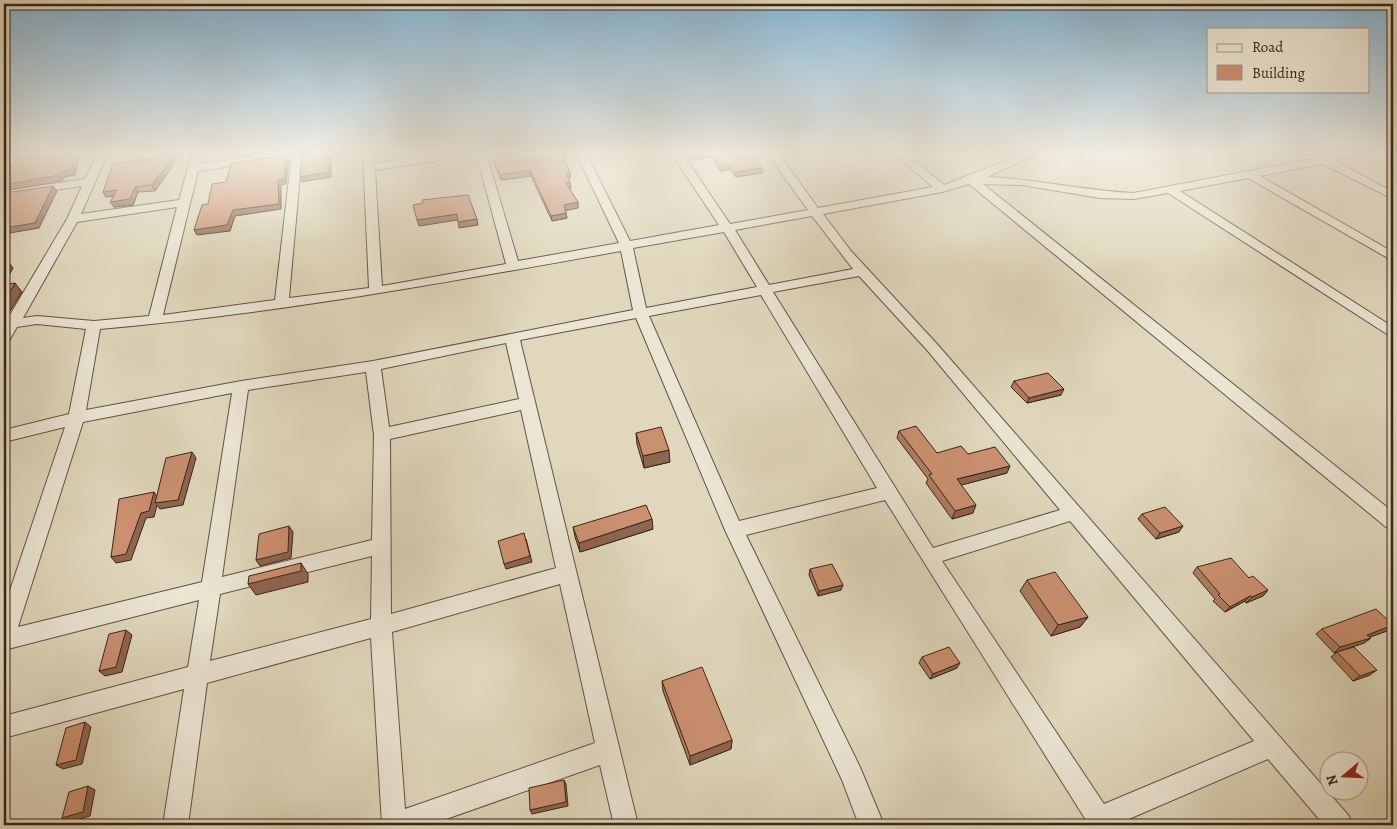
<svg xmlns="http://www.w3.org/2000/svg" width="1397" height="829" viewBox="0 0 1397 829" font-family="Alegreya,serif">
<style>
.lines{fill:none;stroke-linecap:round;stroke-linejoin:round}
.street-casing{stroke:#635242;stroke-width:2}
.street{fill:#ebe5d3;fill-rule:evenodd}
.wall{fill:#af7c60;stroke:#392519}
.shaded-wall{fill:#8e654e;stroke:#392519}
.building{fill:#cb9070;stroke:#392519}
</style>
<rect width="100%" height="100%" fill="#e0d7bc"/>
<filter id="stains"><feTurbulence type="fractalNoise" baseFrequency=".004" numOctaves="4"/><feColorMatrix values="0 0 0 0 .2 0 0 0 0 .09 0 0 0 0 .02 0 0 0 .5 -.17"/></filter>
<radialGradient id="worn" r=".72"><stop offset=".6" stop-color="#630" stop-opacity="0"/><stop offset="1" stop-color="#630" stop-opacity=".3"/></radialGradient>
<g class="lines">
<defs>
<path id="street" d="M98 153H108L81 214 179 200 192 153H202L200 164 252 157 257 160 252 163 198 171 163 315 275 300 292 153H302L289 298 369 288 363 153H373L374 164 444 153H472L467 156 375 170 382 286 506 264 476 153H486L518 261 619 243 576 153H586L630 241 719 225 671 153H682L730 224 808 210 767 153H778L818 208 933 187 893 153H905L944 185 1026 153H1041L987 177C1037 179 1085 191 1134 193L1343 153H1367L1335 161 1393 192V199L1323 164 1260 176 1393 252V261L1248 178 1180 191 1393 327V338L1168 193 1134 199 1100 198 1022 185 983 184 1393 512V529L1386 527 969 184 942 192 823 214 851 251 937 344 1349 816 1352 825H1324L1268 759 1115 825H1089L885 500 746 535 860 767 884 825H859L842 780 725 530 636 318 520 340 638 825H614L600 765 429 825H382L371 638 207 683 188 825H163L184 689 4 738V716L188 667 199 600 4 650V608L65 427 4 442V430L69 414 86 329 37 324 17 327 9 341 4 343V321L7 320 67 219 82 186 4 197V191L85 179ZM177 207 149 316 94 321 37 316 23 318 77 222ZM812 216 853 269 769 285 735 230ZM724 232 757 287 646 308 633 248ZM621 251 633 310 373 361 241 381 86 410 100 329C276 314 448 282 621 251ZM859 276 927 350 1060 510 933 548 773 292ZM761 295 877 488 739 521 649 316ZM506 343 519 399 389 427 381 369ZM366 372 374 435 372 540 222 577 248 390ZM232 393 202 582 18 627 83 422ZM521 410 556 568 391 614 390 439ZM1070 521 1254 741 1104 804 942 561ZM372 556 371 619 210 661 220 594ZM560 584 595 743 405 809 392 632Z"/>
</defs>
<use href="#street" class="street-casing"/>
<use href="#street" class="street"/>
</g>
<path class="wall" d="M490 153H562L570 173V178H568L570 183 571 188H569L578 202V208L565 210 567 218 552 221 531 176 501 180Z
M686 153H750L762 173 736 177 730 170 720 171 711 157 691 160Z
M144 160 176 161 155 191 138 192 133 205 114 207 113 196 106 197 103 192Z
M1014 381 1061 395 1027 403 1011 387Z
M899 431 937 453 1007 473 961 485 973 513 952 519 926 483 928 479 897 438Z
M636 433 670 462 644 468 637 444Z
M1142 514 1179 532 1156 539 1138 519Z
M573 527 653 529 580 552 575 537Z
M1197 567 1249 578 1268 590 1263 596 1246 603 1245 601 1225 612 1213 601 1215 599 1193 573Z
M810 569 841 590 818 596 809 575Z
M1027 580 1088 617 1080 627 1051 636 1020 591Z
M1322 629 1387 631 1370 637 1371 638 1364 643 1334 653 1316 634Z
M1337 652 1370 675 1353 681 1331 657Z
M922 657 957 668 930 679 919 663Z
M662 681 732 740 731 749 690 765 663 691Z"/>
<path class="shaded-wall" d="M76 153H80L75 175 64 177 62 181 4 191V185L60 172Z
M235 153H263L237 157Z
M329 153H331V177L302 182 300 177Z
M700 153H711V157L691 160V155Z
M287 155 289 160 286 184 281 185V209L235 216 230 231 197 235 194 230 233 210Z
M174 156 176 161 155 191 152 185Z
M730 165V170L720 171V166Z
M762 168V173L736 177V172Z
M530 170 531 176 501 180 500 175Z
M566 173H570V178H567Z
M566 183H570L571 188 566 189Z
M53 186 57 191 39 228 4 234V228Z
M135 187 138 192 133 205 114 207 110 202Z
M117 190 120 195 106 197 103 192Z
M578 202V208L564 211V205Z
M566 213 567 218 552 221 551 216Z
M457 214 458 220 419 226 417 220Z
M477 219 478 225 459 228 458 222Z
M6 259 13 268 4 284V264Z
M15 283 22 292 10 311 4 312V302Z
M1064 389 1061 395 1027 403 1029 398Z
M669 450 670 462 644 468 643 456Z
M192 452 196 458 183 505 160 509 157 505 154 517 146 518 131 560 116 563 111 557 141 513 154 492 158 498Z
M1010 466 1007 473 954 487 957 479Z
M976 505 973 513 952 519 955 511Z
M652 519 653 529 580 552 579 543Z
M289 526 293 532 291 558 260 566 256 560Z
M1183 526 1179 532 1156 539 1160 533Z
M526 539 532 562 506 569 504 564Z
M301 563 308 574V582L256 595 248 584Z
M843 585 841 590 818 596 819 591Z
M1268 590 1263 596 1246 603 1252 597Z
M1250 596 1245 601 1225 612 1230 607Z
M1088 617 1080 627 1051 636 1058 625Z
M1393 625 1387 631 1361 640 1367 635Z
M126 630 132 635 122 672 105 676 99 671Z
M1371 638 1364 643 1334 653 1340 647Z
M960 663 957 668 930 679 933 674Z
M1377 670 1370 675 1353 681 1360 676Z
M85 722 91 727 82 764 63 769 56 765Z
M732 740 731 749 690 765V756Z
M564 780 566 784 568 806 532 814 530 810Z
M88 786 95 790 90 816 69 822 62 818Z"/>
<path class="building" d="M21 153H76L71 170 60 172 59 175 4 185V176Z
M302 153H329V172L300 177Z
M491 153H562L570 173H566L570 183H566L578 202 564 205 566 213 551 216 530 170 500 175Z
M712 153H750L762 168 736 172 730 165 720 166Z
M287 155 284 179 278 180 279 204 233 210 227 225 194 230 202 205 208 204 212 184 226 182 231 163Z
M135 156 144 160 174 156 152 185 135 187 130 199 110 202 117 190 103 192 113 164 132 161Z
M53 186 35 223 4 228V210L6 206H4V193Z
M468 195 477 219 458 222 457 214 417 220 413 205 423 203 422 200Z
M15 283 4 302V285Z
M1048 373 1064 389 1029 398 1014 381Z
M916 426 937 453 961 446 968 454 995 447 1010 466 957 479 976 505 955 511 929 475 932 474 899 431Z
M661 427 669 450 643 456 636 433Z
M192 452 178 500 155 503 166 458Z
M154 492 149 511 141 513 126 554 111 557 119 499Z
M646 505 652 519 579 543 573 527Z
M1165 507 1183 526 1160 533 1142 514Z
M289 526 288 552 256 560 259 534Z
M524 533 530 556 504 564 498 541Z
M1231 558 1249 578 1253 576 1268 590 1252 597 1250 596 1230 607 1218 595 1220 594 1197 567Z
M301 563V571L248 584 249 576Z
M832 564 843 585 819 591 810 569Z
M1055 572 1088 617 1058 625 1027 580Z
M1376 609 1393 625 1367 635 1371 638 1340 647 1322 629Z
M126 630 116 667 99 671 109 634Z
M949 647 960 663 933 674 922 657Z
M1354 647 1377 670 1360 676 1337 652Z
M702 667 732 740 690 756 662 681Z
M85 722 76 760 56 765 66 728Z
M564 780 566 802 530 810 529 788Z
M88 786 83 812 62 818 69 792Z"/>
<linearGradient id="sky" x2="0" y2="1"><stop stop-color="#87b6d5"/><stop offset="0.57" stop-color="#f1ede1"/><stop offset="1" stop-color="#f1ede1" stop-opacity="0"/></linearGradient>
<rect width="1397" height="269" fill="url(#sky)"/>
<rect width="1397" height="829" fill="none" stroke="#e0d7bc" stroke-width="20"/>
<rect x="5" y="5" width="1387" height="819" fill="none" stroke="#392519" stroke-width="2.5"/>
<rect x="10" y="10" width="1377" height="809" fill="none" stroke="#392519"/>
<rect x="1207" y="28" width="162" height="65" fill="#ebe5d3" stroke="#a49889"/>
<rect x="1217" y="44" width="25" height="8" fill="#ebe5d3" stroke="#a49889"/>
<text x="1252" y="52" font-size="15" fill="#392519">Road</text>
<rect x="1217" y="65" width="25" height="15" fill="#cb9070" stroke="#a49889"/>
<text x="1252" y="78" font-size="15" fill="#392519">Building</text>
<g transform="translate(1344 776) rotate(251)"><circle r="24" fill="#ebe5d3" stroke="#a49889"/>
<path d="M0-4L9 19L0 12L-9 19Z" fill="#8f2418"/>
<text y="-8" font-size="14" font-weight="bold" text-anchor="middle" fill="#392519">N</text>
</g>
<rect width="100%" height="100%" filter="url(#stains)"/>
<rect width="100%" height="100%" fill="url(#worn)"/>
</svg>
